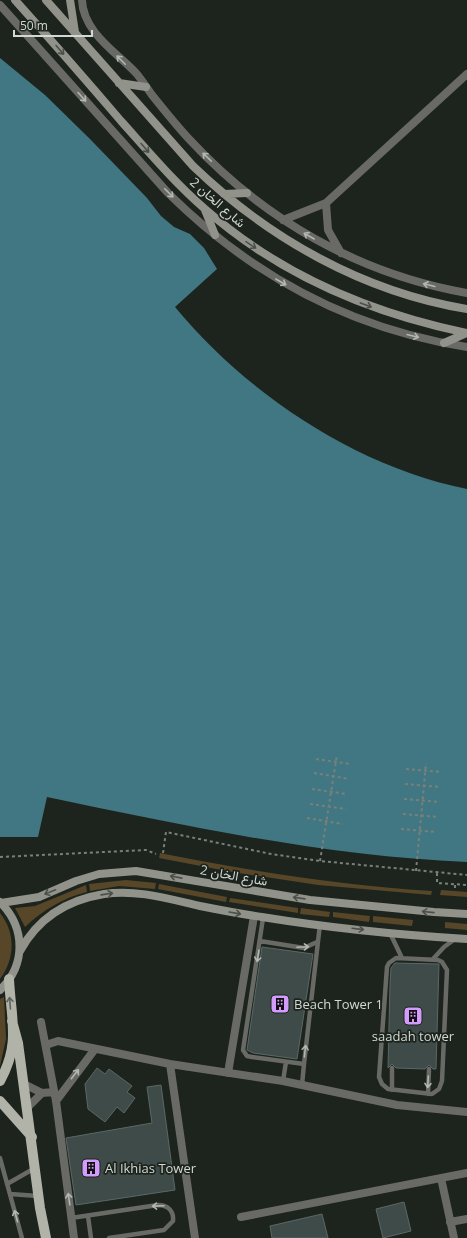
<svg xmlns="http://www.w3.org/2000/svg" width="467" height="1238" viewBox="0 0 467 1238" font-family="'Open Sans',Vazirmatn,sans-serif">
<style>
.green{fill:#574628}
.water{fill:#417782}
.building{fill:#3e4b48;stroke:#5b6865}
.lines{fill:none;stroke-linecap:round;stroke-linejoin:round}
.path{stroke:#79807a;stroke-width:2;stroke-dasharray:3 3;stroke-linecap:butt}
.lane{stroke:#696a65;stroke-width:4.5}
.street{stroke:#696a65;stroke-width:8}
.secondary{stroke:#91938a;stroke-width:8}
.primary{stroke:#b1b2a8;stroke-width:10}
.oneway{stroke:#4b5049}
.oneway2{stroke:#b2b7b2}
.oneway3{stroke:#5f645c}
.labels{text-anchor:middle;dominant-baseline:central;stroke-width:3.5;stroke-linejoin:round;paint-order:stroke}
.street-label{font-size:13px;fill:#d2d8d3;stroke:#1c241d}
.poi-label{font-size:13px;fill:#d2d8d3;stroke:#1c241d;text-anchor:start}
</style>
<rect width="100%" height="100%" fill="#1c241d"/>
<path class="green" d="M160 853C251 871 338 885 432 891L431 895 318 885 232 872 159 858Z
M126 880 156 883 155 889 119 886 90 891 89 884Z
M159 884 227 897 226 902 158 889Z
M86 885 87 892C63 898 43 910 25 927L15 908 35 906Z
M441 890 467 892V897L440 895Z
M230 898 298 908V913L229 902Z
M301 908 330 912 329 917 300 914Z
M333 912 370 916 369 922 333 917Z
M0 913C16 933 15 959 0 979Z
M373 916 413 920 412 926 373 922Z
M445 922 467 924V930L445 928Z
M4 997 6 1039 0 1066V999Z"/>
<path class="water" d="M0 58 45 95 90 139 147 198 161 216 174 227 190 234 204 248 217 269 175 307C247 394 355 466 467 489V862C325 856 186 826 47 797L38 837H0Z"/>
<path class="building" d="M262 947 313 954 297 1059 253 1053 247 1050Z
M395 963 439 964 436 1069H433L429 1065 425 1069 396 1068 392 1064 388 1068 390 984 391 968Z
M97 1068 105 1074 109 1069 132 1086 127 1092 135 1098 124 1113 117 1107 105 1122 88 1109 85 1084Z
M161 1085 175 1190 76 1205 66 1138 152 1123 147 1087Z
M404 1202 411 1231 383 1238 376 1209Z
M322 1214 328 1238H272L270 1226Z"/>
<g class="lines">
<path class="path" d="M316 759 351 764
M406 769 442 772
M314 773 349 779
M405 784 440 787
M312 789 347 794
M404 799 439 802
M310 804 346 809
M403 814 438 817
M307 818 343 824
M401 829 437 832
M163 853 166 832 271 854 320 861 467 875
M0 857 146 850 156 854
M320 861 337 755
M416 871 426 763
M437 873V883L467 885
M455 888V884"/>
<path class="lane" d="M263 918 243 1050 247 1056 252 1057 304 1064 320 924
M390 933 402 958
M260 941 304 948 317 942
M396 958 438 960 442 962 447 970 442 1081 439 1089 432 1094 388 1089 382 1084 379 1077 387 967 389 963Z
M433 959 444 947 455 939
M283 1081 286 1062
M302 1085 304 1064
M392 1090V1068
M428 1094 429 1069
M0 1158 22 1238
M7 1184 35 1168
M10 1194 38 1196
M88 1216 91 1238
M71 1218 158 1205C168 1205 174 1211 173 1221L164 1230 109 1238"/>
<path class="street" d="M82 0C83 32 116 52 136 73 142 80 147 88 152 95 164 110 176 125 189 139 264 220 359 274 467 293
M0 5 168 193C252 276 350 329 467 347
M326 203 328 230 341 253
M283 220 326 203 467 74
M41 1022 56 1101 74 1238
M46 1045 58 1041 170 1064 283 1081 397 1105 467 1112
M170 1064 195 1238
M228 1073 254 916
M24 1084 42 1093 54 1092
M56 1101 95 1049
M28 1107 42 1093
M441 1178 454 1238
M241 1217 467 1173
M450 1222 467 1219"/>
<path class="secondary" d="M15 0C51 40 86 80 121 121 148 151 174 182 205 209 280 275 370 313 467 333
M46 0 193 166C268 238 363 292 467 309
M70 0 75 32
M119 83 146 87
M224 194 247 193
M205 210 215 235
M444 343 467 333
M0 902C26 928 26 965 0 990
M1 903 39 897 76 881 99 874 136 871 310 900 434 912 467 914
M20 951C38 918 67 900 104 894 137 889 169 899 200 906 220 910 241 914 262 917 330 928 399 935 467 939"/>
<path class="primary" d="M12 1021 18 1043 40 1208 46 1238
M0 1081C21 1043 11 1020 9 979
M0 1101 32 1137"/>
</g>
<defs><path id="oneway-shaft" d="M-6 0H5M1.5-3L5.5 0L1.5 3" fill="none" stroke-width="1.6" stroke-linecap="round" stroke-linejoin="round"/></defs>
<g class="oneway">
<use href="#oneway-shaft" transform="translate(60 50) rotate(49)"/>
<use href="#oneway-shaft" transform="translate(145 148) rotate(49)"/>
<use href="#oneway-shaft" transform="translate(251 245) rotate(34)"/>
<use href="#oneway-shaft" transform="translate(366 305) rotate(20)"/>
<use href="#oneway-shaft" transform="translate(176 877) rotate(-169)"/>
<use href="#oneway-shaft" transform="translate(50 892) rotate(158)"/>
<use href="#oneway-shaft" transform="translate(107 894) rotate(-8)"/>
<use href="#oneway-shaft" transform="translate(299 898) rotate(-172)"/>
<use href="#oneway-shaft" transform="translate(428 912) rotate(-174)"/>
<use href="#oneway-shaft" transform="translate(235 913) rotate(10)"/>
<use href="#oneway-shaft" transform="translate(358 929) rotate(7)"/>
</g>
<g class="oneway2">
<use href="#oneway-shaft" transform="translate(121 60) rotate(-135)"/>
<use href="#oneway-shaft" transform="translate(82 97) rotate(48)"/>
<use href="#oneway-shaft" transform="translate(207 157) rotate(-136)"/>
<use href="#oneway-shaft" transform="translate(169 193) rotate(45)"/>
<use href="#oneway-shaft" transform="translate(309 236) rotate(-150)"/>
<use href="#oneway-shaft" transform="translate(281 282) rotate(30)"/>
<use href="#oneway-shaft" transform="translate(429 285) rotate(-166)"/>
<use href="#oneway-shaft" transform="translate(413 336) rotate(14)"/>
<use href="#oneway-shaft" transform="translate(303 947) rotate(-3)"/>
<use href="#oneway-shaft" transform="translate(258 956) rotate(99)"/>
<use href="#oneway-shaft" transform="translate(305 1051) rotate(-84)"/>
<use href="#oneway-shaft" transform="translate(75 1074) rotate(-52)"/>
<use href="#oneway-shaft" transform="translate(428 1082) rotate(93)"/>
<use href="#oneway-shaft" transform="translate(69 1199) rotate(-98)"/>
<use href="#oneway-shaft" transform="translate(158 1206) rotate(178)"/>
<use href="#oneway-shaft" transform="translate(16 1216) rotate(-105)"/>
</g>
<use class="oneway3" href="#oneway-shaft" transform="translate(10 1003) rotate(-94)"/>
<defs>
<symbol id="building-square" viewBox="-11 -11 22 22"><rect x="-9" y="-9" width="18" height="18" rx="4" fill="#d39cfc" stroke="#1c241d"/><path d="M-4-6H4V6H1V3H-1V6H-4ZM-2.5-4.3h1.7v1.8h-1.7ZM.8-4.3h1.7v1.8H.8ZM-2.5-1h1.7V.8h-1.7ZM.8-1h1.7V.8H.8Z" fill="#111"/></symbol>
</defs>
<g fill-rule="evenodd">
<use href="#building-square" x="269" y="993" width="22" height="22"/>
<use href="#building-square" x="402" y="1005" width="22" height="22"/>
<use href="#building-square" x="80" y="1157" width="22" height="22"/>
</g>
<g class="labels">
<g class="street-label">
<text transform="translate(218 202) rotate(41)">شارع الخان 2</text>
<text transform="translate(234 875) rotate(10)">شارع الخان 2</text>
</g>
<g class="poi-label">
<text x="294" y="1004">Beach Tower 1</text>
<text x="413" y="1036" text-anchor="middle">saadah tower</text>
<text x="105" y="1168">Al Ikhias Tower</text>
</g>
</g>
<path d="M14 30v6h78v-6" fill="none" stroke="#d2d8d3" stroke-width="2"/>
<text x="20" y="30" font-size="12" fill="#d2d8d3" stroke="#1c241d" stroke-width="3" paint-order="stroke">50 m</text>
</svg>
